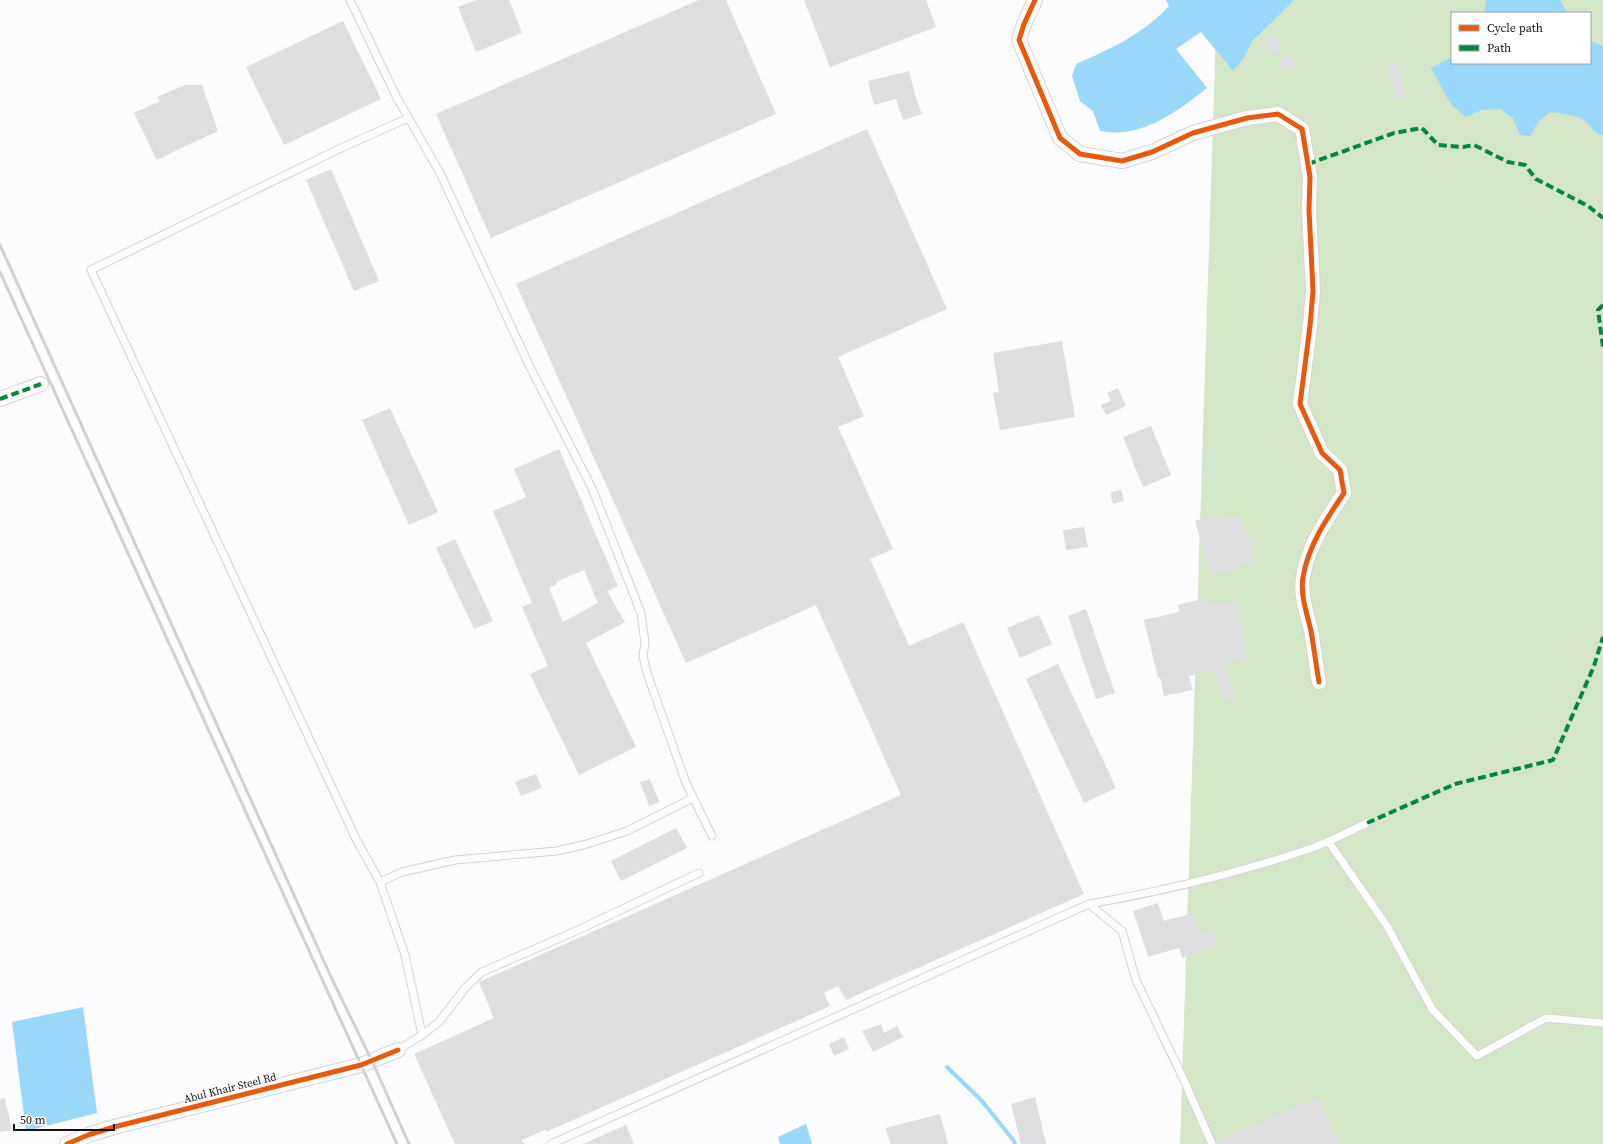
<svg xmlns="http://www.w3.org/2000/svg" width="1603" height="1144" viewBox="0 0 1603 1144" font-family="'Source Serif 4',serif">
<style>
.green{fill:#d3e6c8;fill-rule:evenodd}
.water{fill:#9ad8fa}
.lines{fill:none;stroke-linecap:round;stroke-linejoin:round}
.stream{stroke:#9ad8fa;stroke-width:4}
.building{fill:#dedde0;fill-rule:evenodd}
.service-casing{stroke:#d6d4d8;stroke-width:9}
.minor-casing{stroke:#d6d4d8;stroke-width:16}
.service{stroke:#fffeff;stroke-width:7}
.minor{stroke:#fffeff;stroke-width:14}
.rail{stroke:#d2d1d2;stroke-width:3}
.quiet{stroke:#00873e;stroke-width:4;stroke-dasharray:8 4;stroke-linecap:butt}
.cycleway-casing{stroke:#fff;stroke-width:8}
.cycleway{stroke:#e8590c;stroke-width:5}
.labels{text-anchor:middle;dominant-baseline:central;stroke-width:3;stroke-linejoin:round;paint-order:stroke}
.street-label{font-size:11px;fill:#121216;stroke:#fff}
</style>
<rect width="100%" height="100%" fill="#fcfbfe"/>
<path class="green" d="M1217 0H1603V1144H1180ZM1452 13H1590V63H1452Z"/>
<path class="water" d="M1166 0H1294L1271 23 1252 41 1244 58 1233 71 1201 32 1176 49 1207 88C1177 112 1141 139 1100 131L1093 111 1080 101 1072 76 1076 64C1111 49 1143 34 1169 6Z
M1486 0H1560L1567 13H1484Z
M1590 41 1603 46V135C1592 133 1592 126 1583 120 1574 114 1560 113 1550 112L1538 122 1530 136 1520 135 1513 118 1500 109 1482 110 1465 117 1450 103 1431 68 1452 57V63H1590Z
M83 1007 97 1113 26 1131 12 1022Z
M806 1124 812 1144H780L778 1137Z"/>
<g class="lines">
<path class="stream" d="M947 1067 982 1101 1014 1141 1015 1144"/>
</g>
<path class="building" d="M477 0H509L522 33 476 52 458 7Z
M699 0H726L776 114 491 238 436 114Z
M804 0H926L936 27 830 67Z
M343 21 381 99 284 145 246 67Z
M1275 35 1281 51 1271 55 1264 39Z
M1289 55 1296 65 1287 71 1280 61Z
M1397 63 1406 97 1396 99 1388 65Z
M909 71 916 98 922 114 903 120 896 99 874 105 868 81Z
M185 85H202L218 131 181 148 157 160 134 113 160 101 157 97Z
M867 129 947 309 838 357 864 416 838 427 893 549 870 559 909 646 963 622 1084 894 846 1000 838 986 824 993 830 1006 546 1132 545 1130 522 1140 524 1144H455L414 1054 494 1018 479 982 901 795 816 605 686 663 516 284Z
M331 169 379 281 354 291 306 180Z
M1062 341 1075 417 1000 430 993 393 999 392 993 353Z
M1118 388 1126 406 1106 415 1101 405 1111 401 1107 393Z
M390 408 438 512 409 525 362 420Z
M1151 426 1171 475 1143 487 1123 437Z
M559 449 618 586 607 591 625 622 586 643 636 747 579 775 530 674 548 666 522 607 532 603 493 511 526 497 514 469ZM584 570 598 603 563 622 549 588 557 584 556 582Z
M1121 490 1124 501 1113 504 1110 493Z
M1241 515 1245 537 1249 536 1255 561 1238 565 1239 568 1211 576 1195 521 1211 516 1212 519Z
M1084 527 1088 547 1066 550 1063 530Z
M455 539 493 621 474 629 436 548Z
M1206 598 1207 605 1220 602 1221 604 1235 601 1247 658 1225 663 1235 699 1224 702 1215 671 1189 676 1193 690 1164 696 1160 677 1158 678 1144 620 1179 612 1178 605Z
M1086 609 1115 693 1096 699 1068 616Z
M1039 615 1052 644 1020 658 1007 628Z
M1058 664 1116 788 1084 803 1026 679Z
M536 774 542 788 521 796 515 782Z
M650 779 659 802 649 806 640 782Z
M676 828 687 848 621 881 611 861Z
M1158 903 1164 921 1194 913 1198 933 1211 929 1217 945 1182 958 1179 948 1148 957 1133 911Z
M881 1024 884 1033 897 1026 903 1037 873 1052 862 1031Z
M844 1037 849 1049 834 1056 829 1044Z
M1035 1097 1046 1144H1021L1011 1104Z
M1318 1097 1339 1144H1217V1142Z
M5 1098 12 1130 0 1132V1099Z
M940 1114 948 1144H890L886 1128Z
M626 1125 634 1144H583Z"/>
<g class="lines">
<defs>
<path id="service" d="M350 0 396 96 440 173 530 367 592 488 641 613 645 643 643 656 647 673 686 783 712 836
M408 118 339 149 91 270 356 839 380 882 405 955 422 1035
M1328 841 1387 926 1432 1009 1477 1056 1546 1018 1603 1023
M380 882 402 872 455 860 557 851 587 844 627 831 693 798
M1089 904 1122 931 1136 980 1182 1076 1212 1144
M398 1050 422 1035 439 1022 466 987 482 972 576 931 699 873
M551 1144 1089 904C1164 891 1239 873 1312 848 1331 841 1349 832 1367 823"/>
<path id="minor" d="M1035 0 1024 24 1019 40 1060 138 1080 154 1122 161 1152 152 1193 133 1247 118 1278 114 1302 129 1310 177 1309 210 1313 291 1310 326 1300 404 1322 453 1340 470 1344 493C1327 518 1308 546 1303 577 1300 595 1307 613 1311 631 1314 648 1316 665 1319 682
M0 399 41 384
M67 1144 88 1135 114 1127 361 1065 398 1050"/>
</defs>
<use href="#service" class="service-casing"/>
<use href="#minor" class="minor-casing"/>
<use href="#service" class="service"/>
<use href="#minor" class="minor"/>
<path class="rail" d="M0 245 331 977 372 1061 409 1144
M0 272 397 1144"/>
<path class="quiet" d="M1308 164 1394 133 1422 128 1438 145 1463 147 1474 145 1508 162 1525 165 1536 179 1588 206 1603 218
M1603 305 1598 310 1603 347
M0 399 41 384
M1367 823 1455 784 1553 760 1594 666 1603 637"/>
<defs>
<path id="cycleway" d="M1035 0 1024 24 1019 40 1060 138 1080 154 1122 161 1152 152 1193 133 1247 118 1278 114 1302 129 1310 177 1309 210 1313 291 1310 326 1300 404 1322 453 1340 470 1344 493C1327 518 1308 546 1303 577 1300 595 1307 613 1311 631 1314 648 1316 665 1319 682
M67 1144 88 1135 114 1127 361 1065 398 1050"/>
</defs>
<use href="#cycleway" class="cycleway-casing"/>
<use href="#cycleway" class="cycleway"/>
</g>
<g class="labels">
<g class="street-label">
<text transform="translate(230 1088) rotate(-14)">Abul Khair Steel Rd</text>
</g>
</g>
<rect x="1451" y="12" width="140" height="52" fill="#ffffff" stroke="#a0a0a2"/>
<rect x="1459" y="25" width="20" height="6" fill="#e8590c" stroke="#a0a0a2"/>
<text x="1487" y="32" font-size="12" fill="#121216">Cycle path</text>
<rect x="1459" y="45" width="20" height="6" fill="#00873e" stroke="#a0a0a2"/>
<text x="1487" y="52" font-size="12" fill="#121216">Path</text>
<path d="M14 1124v6h100v-6" fill="none" stroke="#121216" stroke-width="2"/>
<text x="20" y="1124" font-size="12" fill="#121216" stroke="#ffffff" stroke-width="3" paint-order="stroke">50 m</text>
</svg>
